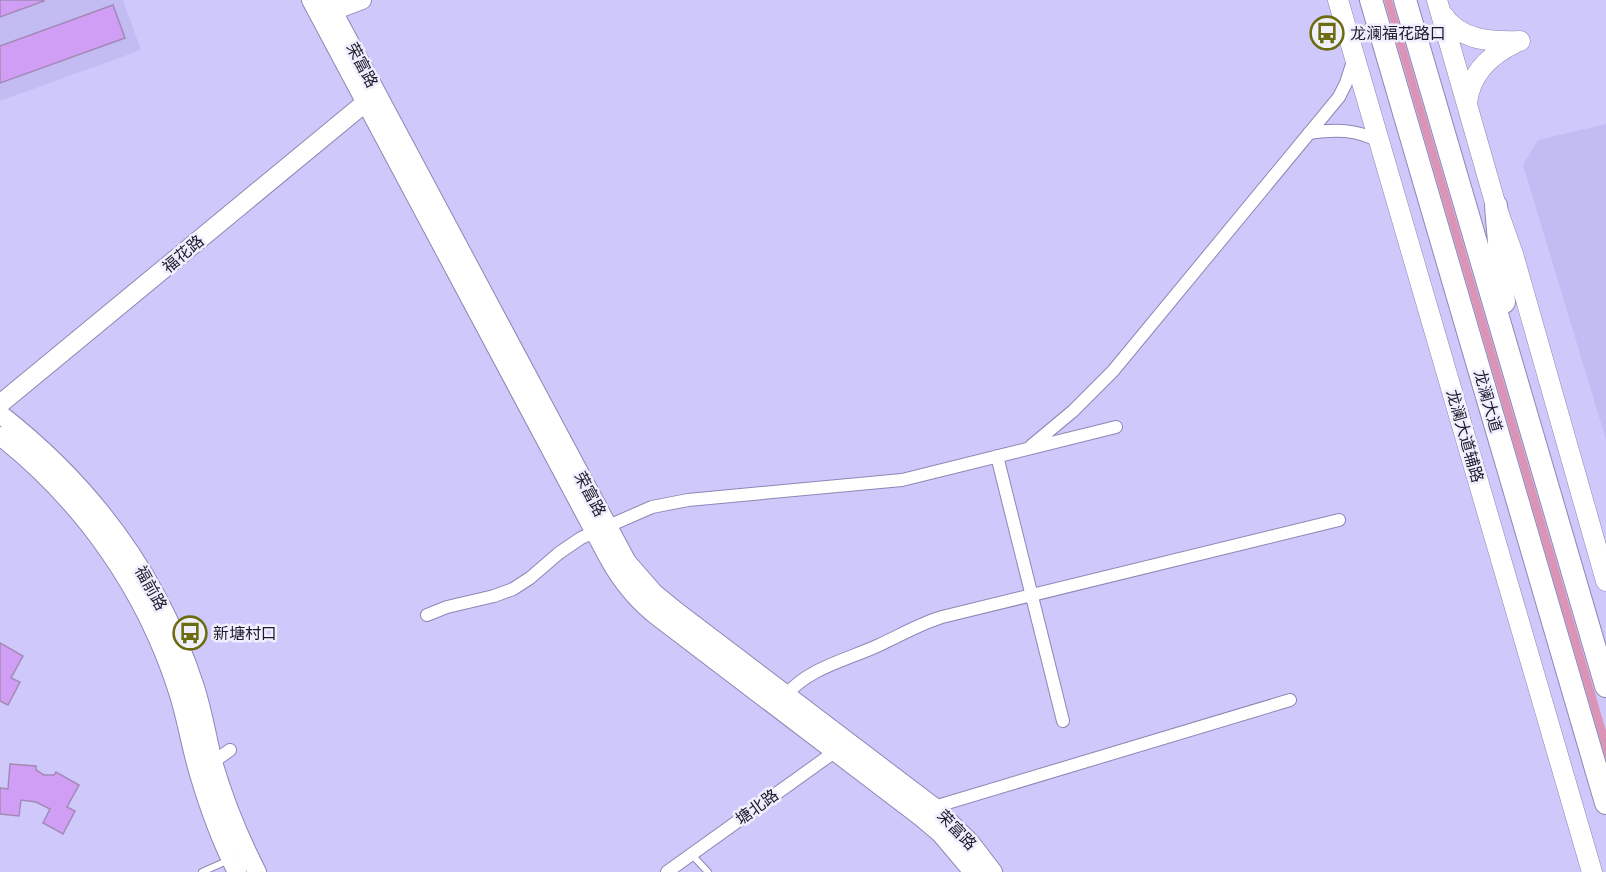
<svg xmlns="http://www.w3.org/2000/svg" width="1606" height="872" viewBox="0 0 1606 872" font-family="Rubik,'Noto Sans SC',sans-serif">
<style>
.built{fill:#c3bcf3}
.green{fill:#db94b5}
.building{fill:#d19ef5;stroke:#a38ab5;stroke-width:1.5}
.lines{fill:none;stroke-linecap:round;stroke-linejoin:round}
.lane-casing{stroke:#8d87b5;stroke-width:8}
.street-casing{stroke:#8d87b5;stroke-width:14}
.secondary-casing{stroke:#8d87b5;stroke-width:20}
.primary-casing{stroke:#8d87b5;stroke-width:21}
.highway-casing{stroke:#8d87b5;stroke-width:24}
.lane{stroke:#fff;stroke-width:6}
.street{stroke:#fff;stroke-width:12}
.secondary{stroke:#fff;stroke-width:18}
.primary{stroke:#fff;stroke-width:20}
.highway{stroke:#fff;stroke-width:22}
.labels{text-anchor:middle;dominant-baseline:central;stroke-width:5;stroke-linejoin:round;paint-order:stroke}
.poi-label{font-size:16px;fill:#1d1a2c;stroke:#f0effe;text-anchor:start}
.street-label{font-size:16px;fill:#1d1a2c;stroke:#f0effe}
</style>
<rect width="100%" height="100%" fill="#cfc9fb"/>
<path class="built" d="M0 0H123L141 50 0 101Z
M1606 124V440L1523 165 1538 140Z"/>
<path class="green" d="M1384 0H1392L1606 731V760Z"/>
<path class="building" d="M0 0H44V1L0 17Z
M113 5 125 38 0 83V46Z
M0 643 23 656 11 678 20 682 8 705 0 701Z
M10 764 36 766V770L44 775H54L56 772 79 785 67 807 75 811 63 834 43 823 50 809 36 802 21 800 19 816 0 814V788L8 789Z"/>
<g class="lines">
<defs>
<path id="lane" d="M692 855 708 872
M202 872 229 860"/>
<path id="street" d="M1309 133C1335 129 1357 129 1380 142
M1031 446 1073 411 1113 371 1339 97 1346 83 1354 58
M997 456 1063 721
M427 615 447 607 494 596 513 589 530 578 559 553 581 538 652 507 688 500 902 480 1116 427
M786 695C809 668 846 660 877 646 899 636 919 624 942 617L1339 520
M209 765 230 750
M934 807 1290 700
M667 872 840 748"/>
<path id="secondary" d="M311 0 608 557C622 583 639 603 662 620L921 817 940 833 973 872
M327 0 627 562 654 593 676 611 934 807 970 842 993 872
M323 9 333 11 362 0
M0 404 366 102
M0 414C91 485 159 576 195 687 203 712 207 737 213 762 224 800 239 837 257 872
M0 436C84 502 147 592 179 695 187 721 191 748 199 774 209 808 221 841 237 872"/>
<path id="primary" d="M1338 0 1592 872
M1437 0 1496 206 1513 254 1606 581
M1442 14C1460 41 1491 42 1520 41
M1467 103C1470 74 1490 55 1515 43"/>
<path id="highway" d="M1371 0 1606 803
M1405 0 1606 686
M1496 206 1504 302"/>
</defs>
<use href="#lane" class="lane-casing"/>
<use href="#street" class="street-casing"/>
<use href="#secondary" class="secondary-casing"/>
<use href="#primary" class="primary-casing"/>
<use href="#highway" class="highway-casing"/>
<use href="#lane" class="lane"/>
<use href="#street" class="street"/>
<use href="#secondary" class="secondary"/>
<use href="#primary" class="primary"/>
<use href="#highway" class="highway"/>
</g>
<defs>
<symbol id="bus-ring" viewBox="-11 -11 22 22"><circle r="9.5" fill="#f0effe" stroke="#6b6c0e" stroke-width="1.5"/><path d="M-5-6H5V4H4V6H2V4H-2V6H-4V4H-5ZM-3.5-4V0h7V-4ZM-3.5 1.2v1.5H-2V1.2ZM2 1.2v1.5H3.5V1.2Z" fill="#6b6c0e"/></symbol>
</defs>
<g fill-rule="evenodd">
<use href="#bus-ring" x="1308" y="14" width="38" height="38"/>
<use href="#bus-ring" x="171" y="614" width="38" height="38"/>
</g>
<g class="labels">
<g class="poi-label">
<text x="1350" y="33">龙澜福花路口</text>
<text x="213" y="633">新塘村口</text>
</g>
<g class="street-label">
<text transform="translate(362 65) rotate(62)">荣富路</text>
<text transform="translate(183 254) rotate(-40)">福花路</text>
<text transform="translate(1488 401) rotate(74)">龙澜大道</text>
<text transform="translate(1465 436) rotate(74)">龙澜大道辅路</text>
<text transform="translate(590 494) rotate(62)">荣富路</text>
<text transform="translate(151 588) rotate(61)">福前路</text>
<text transform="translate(757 807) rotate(-36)">塘北路</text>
<text transform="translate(957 830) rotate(46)">荣富路</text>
</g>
</g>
</svg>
